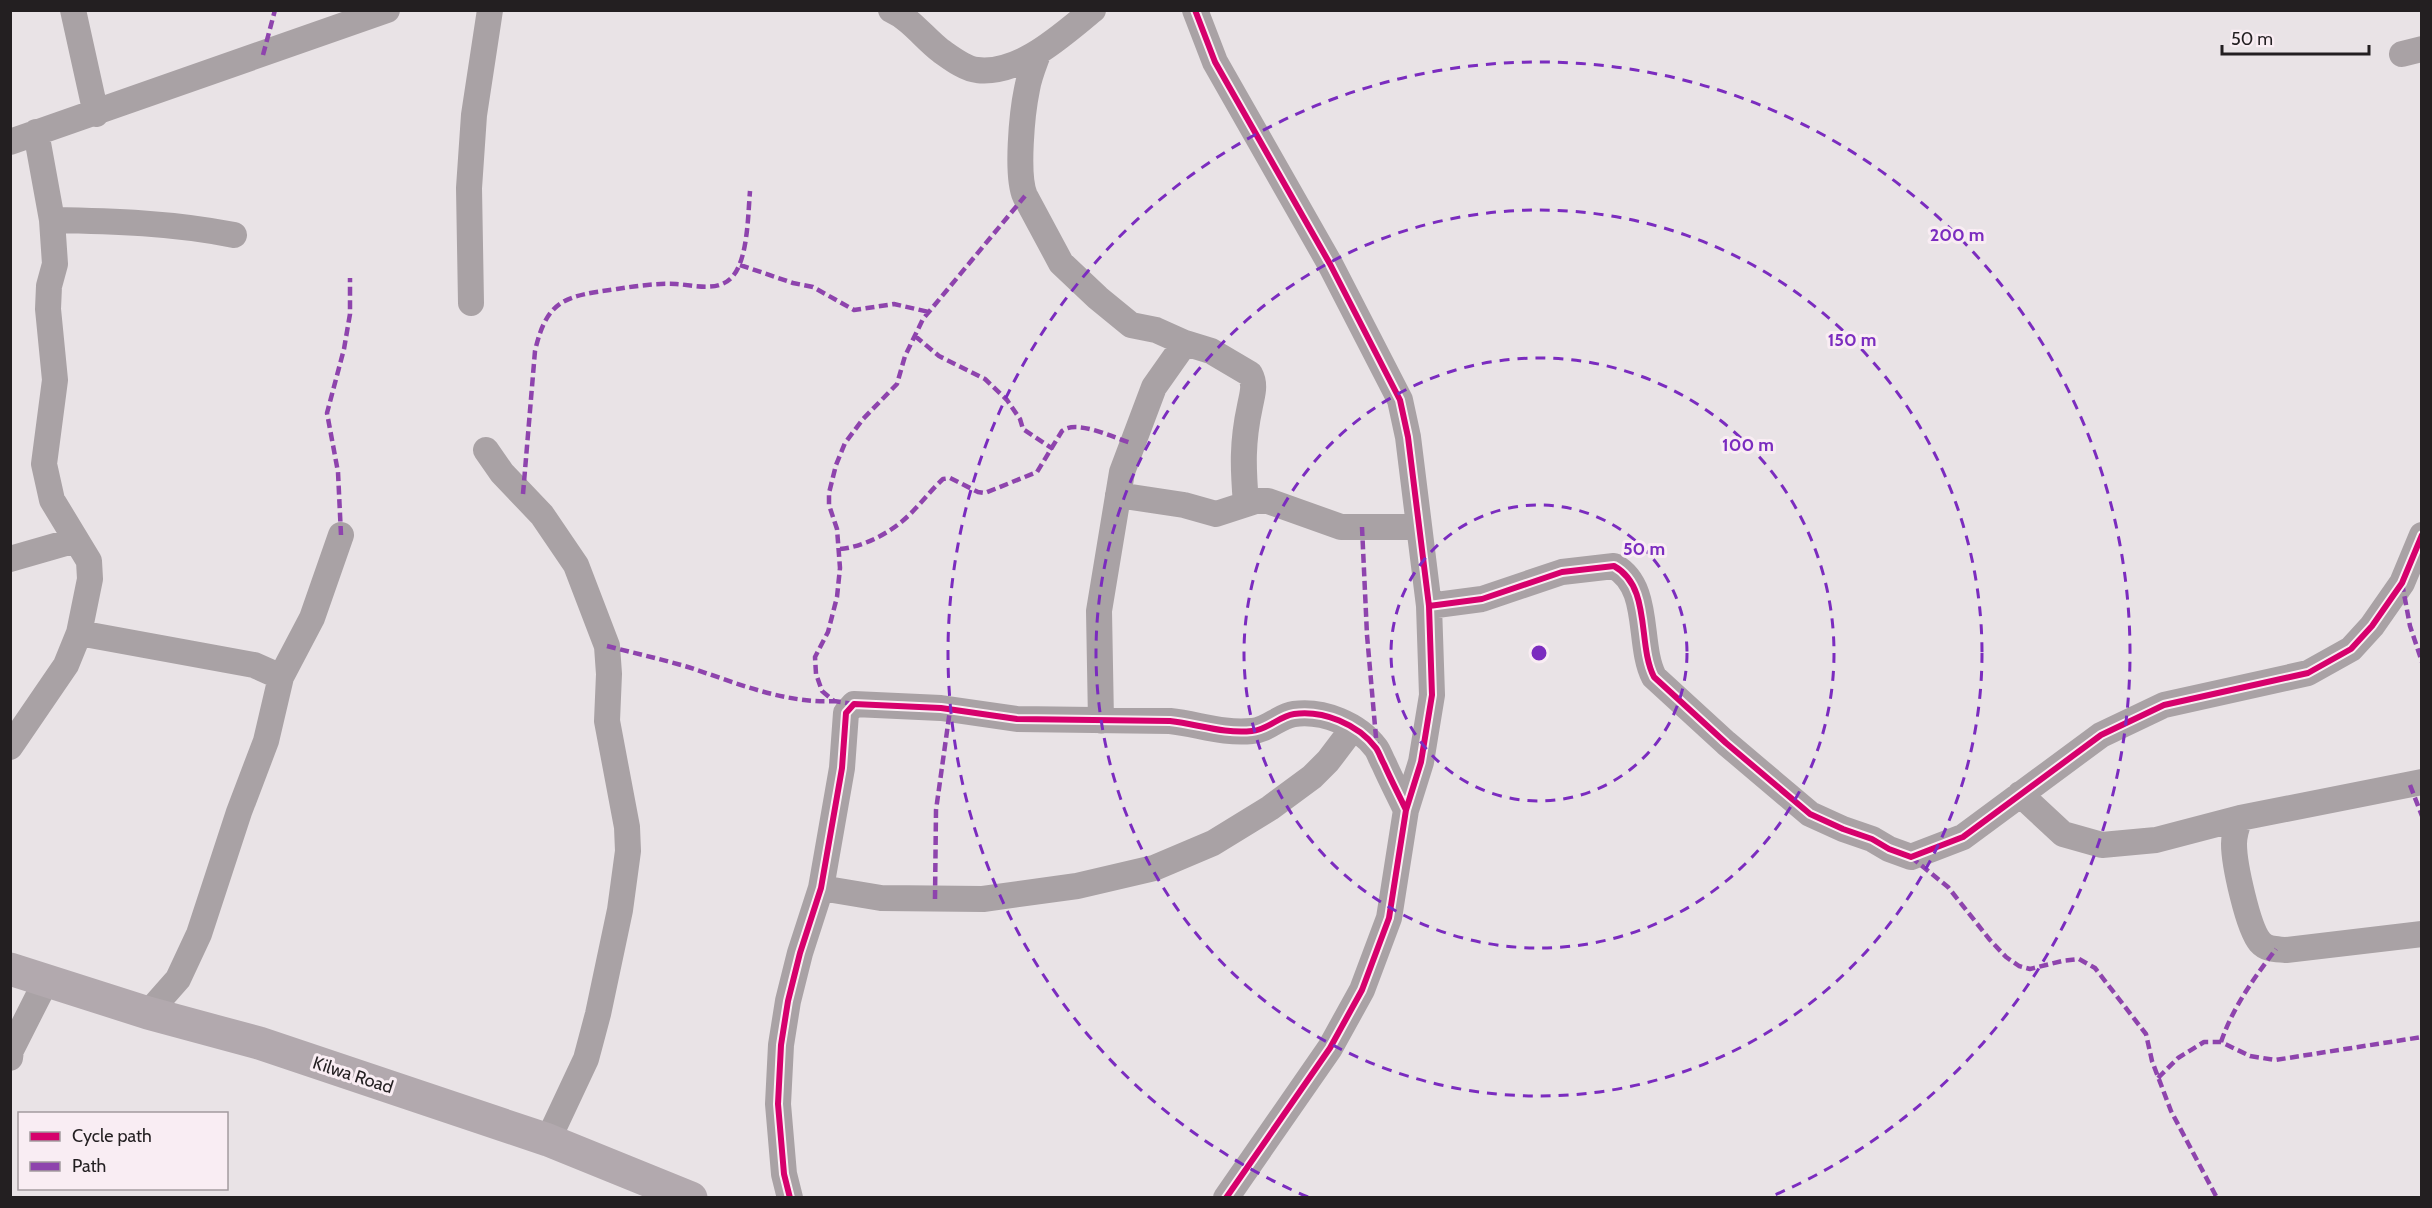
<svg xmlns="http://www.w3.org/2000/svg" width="2432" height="1208" viewBox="0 0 2432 1208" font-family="Cabin,sans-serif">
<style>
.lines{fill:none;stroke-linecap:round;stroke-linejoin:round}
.minor{stroke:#a9a2a5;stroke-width:26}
.highway{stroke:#b2a9ae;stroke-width:33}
.quiet{stroke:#8e44ad;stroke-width:4.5;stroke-dasharray:9 4.5;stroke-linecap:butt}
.cycleway-casing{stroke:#f9edf3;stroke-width:10}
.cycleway{stroke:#d6006c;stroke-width:6}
.ring{fill:none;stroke:#7b2cbf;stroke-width:3;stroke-dasharray:10 8}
.labels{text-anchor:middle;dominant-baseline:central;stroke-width:6;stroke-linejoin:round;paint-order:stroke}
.street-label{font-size:18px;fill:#231f21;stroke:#f9edf3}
.centre{fill:#7b2cbf;stroke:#f9edf3;stroke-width:3}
.ring-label{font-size:18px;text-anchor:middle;font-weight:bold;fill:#7b2cbf;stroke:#f9edf3;stroke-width:6;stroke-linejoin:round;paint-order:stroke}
</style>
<rect width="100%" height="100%" fill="#e9e3e6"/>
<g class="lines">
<path class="minor" d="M73 10 96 114
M891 10C911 19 924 38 941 51 951 58 965 69 977 70 1020 75 1062 35 1093 10
M1195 10 1215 62 1330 264 1400 400 1408 437 1429 606 1432 695 1421 762 1406 810 1389 918 1362 990 1330 1048 1226 1198
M1038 54C1034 65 1029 77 1027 89 1022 113 1016 175 1025 196L1061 263 1098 298 1131 325 1156 330 1185 343 1211 351 1250 374C1256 385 1252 395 1250 406 1242 443 1243 467 1246 504
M2402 54 2422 49
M10 142 387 10
M52 220C113 221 174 223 234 235
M471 303 469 188 474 115 490 10
M486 450 502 473 542 515 576 565 607 646 609 674 607 721 627 827 628 851 620 910 598 1014 586 1059 548 1140
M1118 495 1184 505 1216 514 1256 501H1268L1341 527H1418
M10 559 76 540
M1429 606 1482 599 1562 572 1614 566C1652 587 1637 644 1654 677L1726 743 1810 814 1843 829 1872 839 1889 849 1911 857 1963 837 2101 735 2164 705 2308 673 2351 649 2372 626 2402 583 2422 535
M79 633 254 665 281 677
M1101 721 1099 611 1122 472 1154 387 1185 343
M10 747 66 665 79 633 90 579 89 561 52 500 44 464 55 380 48 309 49 286 55 264 52 220 36 132
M2020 794 2063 834 2102 845 2156 840 2240 818 2422 782
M2240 818C2237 826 2234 835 2234 844 2234 864 2248 928 2260 942 2267 950 2276 949 2286 950L2422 934
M821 888 881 898 983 899 1077 886 1154 868 1213 843 1270 808 1312 777 1328 761 1353 728
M148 1013 178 979 199 934 239 812 266 741 281 677 312 618 341 535
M10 1058 11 1050 46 981
M790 1198 784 1174 778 1104 781 1045 788 1001 800 953 821 888 842 768 846 713 854 704 941 708 1017 719 1170 721C1198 724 1223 734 1252 731 1268 730 1279 716 1294 714 1323 710 1358 724 1376 748 1379 752 1381 759 1384 764 1391 780 1399 795 1406 810"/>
<path class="highway" d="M10 969 148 1013 259 1043 548 1140 691 1198"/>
<path class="quiet" d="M263 55 275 10
M740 265 793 283 813 287 854 310 894 304 929 312
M915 336 939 356 985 379 1007 400 1020 419 1023 429 1053 449
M523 494 535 351C547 298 567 296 617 289 636 286 657 283 676 284 694 285 719 293 733 276 748 258 748 214 750 191
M1362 527 1367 635 1377 749
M341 535 338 472 327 413 344 349 350 314V278
M840 549C863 547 890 533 907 517 920 505 930 491 943 479L950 478 978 492 985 493 1037 472 1062 431C1077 419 1114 438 1131 443
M2402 583 2410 626 2422 662
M607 646C634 653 661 659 688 667 734 682 785 704 834 701
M854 704 834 701 822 691 816 674 815 657 828 632 837 597 840 568 837 529 829 505V493L836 465 845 443 863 419 897 384 905 356 923 319 1025 196
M2410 785 2422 816
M1911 857 1948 887 1990 940 2006 957 2019 966 2030 969 2062 961 2079 959 2095 968 2146 1034 2152 1061 2171 1111 2217 1198
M935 899 936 810 950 710
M2221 1042C2233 1007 2254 978 2276 949
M2158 1078 2178 1058 2204 1042H2221L2250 1056 2275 1060 2422 1037"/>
<defs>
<path id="cycleway" d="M1195 10 1215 62 1330 264 1400 400 1408 437 1429 606 1432 695 1421 762 1406 810 1389 918 1362 990 1330 1048 1226 1198
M1429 606 1482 599 1562 572 1614 566C1652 587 1637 644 1654 677L1726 743 1810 814 1843 829 1872 839 1889 849 1911 857 1963 837 2101 735 2164 705 2308 673 2351 649 2372 626 2402 583 2422 535
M790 1198 784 1174 778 1104 781 1045 788 1001 800 953 821 888 842 768 846 713 854 704 941 708 1017 719 1170 721C1198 724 1223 734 1252 731 1268 730 1279 716 1294 714 1323 710 1358 724 1376 748 1379 752 1381 759 1384 764 1391 780 1399 795 1406 810"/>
</defs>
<use href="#cycleway" class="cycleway-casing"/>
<use href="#cycleway" class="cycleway"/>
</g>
<g class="ring">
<circle cx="1539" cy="653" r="148"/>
<circle cx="1539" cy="653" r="295"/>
<circle cx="1539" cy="653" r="443"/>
<path d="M1308 1197A591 591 0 1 1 1770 1197"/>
</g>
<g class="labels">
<g class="street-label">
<text transform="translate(353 1075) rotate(18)">Kilwa Road</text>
</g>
</g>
<circle cx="1539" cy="653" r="9" class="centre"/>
<g class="ring-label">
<text x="1957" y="241">200 m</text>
<text x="1852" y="346">150 m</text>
<text x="1748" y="451">100 m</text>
<text x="1644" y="555">50 m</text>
</g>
<rect width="2432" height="1208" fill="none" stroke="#231f21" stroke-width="24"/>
<rect x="18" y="1112" width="210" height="78" fill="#f9edf3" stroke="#a39b9f" stroke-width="1.5"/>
<rect x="30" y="1132" width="30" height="9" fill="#d6006c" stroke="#a39b9f" stroke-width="1.5"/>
<text x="72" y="1142" font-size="18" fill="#231f21">Cycle path</text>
<rect x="30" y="1162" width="30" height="9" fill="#8e44ad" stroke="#a39b9f" stroke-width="1.5"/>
<text x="72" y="1172" font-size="18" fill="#231f21">Path</text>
<path d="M2222 45v9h147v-9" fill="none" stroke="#231f21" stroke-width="3"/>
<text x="2231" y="45" font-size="18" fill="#231f21" stroke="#f9edf3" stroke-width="4.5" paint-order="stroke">50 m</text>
</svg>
